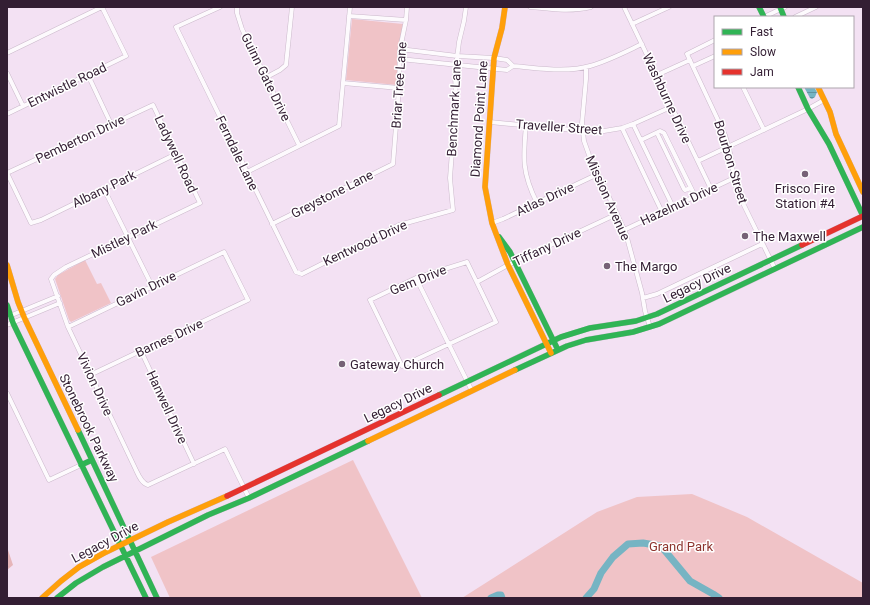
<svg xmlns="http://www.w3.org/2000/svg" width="870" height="605" viewBox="0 0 870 605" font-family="Roboto,sans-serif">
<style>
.forest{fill:url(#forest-firs)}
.park{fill:#f0c3c7}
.water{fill:url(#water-rules)}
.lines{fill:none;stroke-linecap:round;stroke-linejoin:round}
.river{stroke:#76b4c3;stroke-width:7}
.street-casing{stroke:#cbb9cb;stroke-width:5}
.fast-casing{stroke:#cbb9cb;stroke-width:6}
.slow-casing{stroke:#cbb9cb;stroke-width:6}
.jam-casing{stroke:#cbb9cb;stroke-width:6}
.street{stroke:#fdfafd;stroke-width:4}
.fast{stroke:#30b455;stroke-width:5.5}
.slow{stroke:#ff9f0a;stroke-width:5.5}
.jam{stroke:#e5322d;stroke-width:5.5}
.poi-dot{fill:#766276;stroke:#fff;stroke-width:1.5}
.labels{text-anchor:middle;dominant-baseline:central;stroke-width:3;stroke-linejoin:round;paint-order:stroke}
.street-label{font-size:13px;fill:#331e33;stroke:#fff}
.poi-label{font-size:13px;fill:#331e33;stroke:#fff;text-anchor:start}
.park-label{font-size:13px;fill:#8d352f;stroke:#fff}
</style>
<defs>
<pattern id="forest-firs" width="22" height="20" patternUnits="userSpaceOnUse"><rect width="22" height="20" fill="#e6b5b9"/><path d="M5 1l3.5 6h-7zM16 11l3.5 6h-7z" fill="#c69ba0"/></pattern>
<pattern id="water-rules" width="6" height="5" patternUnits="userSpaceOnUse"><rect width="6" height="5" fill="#76b4c3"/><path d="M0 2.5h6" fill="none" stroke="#61929f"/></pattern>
</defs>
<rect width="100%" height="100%" fill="#f3e1f3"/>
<path class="forest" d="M7 547 13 565 7 570Z"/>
<path class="park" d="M352 19 403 24 397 55V85L346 80Z
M85 260 97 284 101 283 111 303 71 322 69 320 55 279 58 275Z
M353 460 422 598H170L151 557Z
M692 494 747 517 863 583V598H462L597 512 637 497Z"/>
<path class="water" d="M804 87H814L817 92 815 97 812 99 810 98Z"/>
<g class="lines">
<path class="river" d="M491 598 498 595H501L502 598
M586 598 594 589 601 573 613 557 628 544 643 543 661 546 690 581 713 594 719 598"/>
<defs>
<path id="street" d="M220 7 176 27 296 272 302 274 399 225 453 210 450 178 456 99 455 75 459 42 464 21 466 7
M237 7V13L242 29 299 145
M530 7C550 9 571 12 591 7
M624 7 711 189
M349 16 406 20
M764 17 785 7
M795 17 816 7
M632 24 669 7
M715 40 687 54 725 135 730 153 734 178 738 193 775 269
M400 49 457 56 494 58 507 60 513 66
M7 53 102 7
M400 59 507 70 513 66C539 68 565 73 590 66 608 61 625 52 642 44
M693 66 715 56
M586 67V79L582 123 584 141 589 155 617 214 626 234 642 293 645 311 650 327
M7 73 23 106
M88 75 111 124
M657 75 690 60
M265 78 280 70 286 65 292 7
M343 83 399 88
M743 87 764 130
M7 114 126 56 102 7
M490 122 585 131H604L622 128 633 124 671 107
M633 124 673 207
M526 125C523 159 522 173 537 203
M622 128 662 212
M657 133 684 189 685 190 691 188
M641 140 660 131 664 133 695 196
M698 161 808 109 824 100
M247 172 339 126 350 7
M7 173 153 105 200 203 66 267 54 275 51 279 68 327 135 468C138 474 141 483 148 485L225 449 249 498
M7 173 31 223 41 220 176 154
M104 189 152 286
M492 223 503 219 598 174
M272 224 393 164 399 88 400 49 406 20 407 7
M624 230 734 178
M467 262 496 322 402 366 370 300 416 278Z
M416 278 472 391
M477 282 508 265 617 214
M643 298 657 294 762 244
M7 317 58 296
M7 325 60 303
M68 327 224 252 248 300 90 375
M141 351 194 464
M7 393 49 480 81 465"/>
<path id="fast" d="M759 7 764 17
M780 7 784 17
M798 87 808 109 829 144 863 216
M499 237 510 252 558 350
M7 305 13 323 146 598
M515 370 567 346 586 340 633 332 659 324 863 227
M439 395 561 337 590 328 636 321 657 314 802 245
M78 430 157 598
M81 465 92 460
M57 598 76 583 103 567 208 515 249 498 368 441"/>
<path id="slow" d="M505 7 502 28 494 58 485 187 492 223 508 265 551 353
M818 87 830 112 836 134 863 192
M7 265 18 302 24 317 78 430
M368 441 515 370
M42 598 61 581 79 567 104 553 168 522 227 496"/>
<path id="jam" d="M802 245 863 216
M227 496 439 395"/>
</defs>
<use href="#street" class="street-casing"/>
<use href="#fast" class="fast-casing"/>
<use href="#slow" class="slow-casing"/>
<use href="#jam" class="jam-casing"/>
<use href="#street" class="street"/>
<use href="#fast" class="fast"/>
<use href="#slow" class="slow"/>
<use href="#jam" class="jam"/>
</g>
<g class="poi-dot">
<circle cx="805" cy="174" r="4"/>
<circle cx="745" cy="236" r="4"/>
<circle cx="607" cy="266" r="4"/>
<circle cx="342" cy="364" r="4"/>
</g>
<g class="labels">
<g class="street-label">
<text transform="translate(266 77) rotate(64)">Guinn Gate Drive</text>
<text transform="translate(67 85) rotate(-26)">Entwistle Road</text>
<text transform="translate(399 85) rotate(-86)">Briar Tree Lane</text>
<text transform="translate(667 98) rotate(65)">Washburne Drive</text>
<text transform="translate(454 108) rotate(-87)">Benchmark Lane</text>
<text transform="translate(479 119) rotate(-86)">Diamond Point Lane</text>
<text transform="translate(559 127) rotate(4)">Traveller Street</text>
<text transform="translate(80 139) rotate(-25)">Pemberton Drive</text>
<text transform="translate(237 153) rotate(64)">Ferndale Lane</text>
<text transform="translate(176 154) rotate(65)">Ladywell Road</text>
<text transform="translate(731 162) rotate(73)">Bourbon Street</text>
<text transform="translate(104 189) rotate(-26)">Albany Park</text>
<text transform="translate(332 194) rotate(-27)">Greystone Lane</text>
<text transform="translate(608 198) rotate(66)">Mission Avenue</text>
<text transform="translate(545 199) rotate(-25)">Atlas Drive</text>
<text transform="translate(679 204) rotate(-25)">Hazelnut Drive</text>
<text transform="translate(124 239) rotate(-26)">Mistley Park</text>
<text transform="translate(365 243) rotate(-25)">Kentwood Drive</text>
<text transform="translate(547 247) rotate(-25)">Tiffany Drive</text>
<text transform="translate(418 280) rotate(-22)">Gem Drive</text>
<text transform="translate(697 283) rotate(-26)">Legacy Drive</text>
<text transform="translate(146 289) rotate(-26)">Gavin Drive</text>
<text transform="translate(169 338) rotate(-25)">Barnes Drive</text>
<text transform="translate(95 384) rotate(65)">Vivion Drive</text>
<text transform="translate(398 403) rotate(-26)">Legacy Drive</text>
<text transform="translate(167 407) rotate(65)">Hanwell Drive</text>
<text transform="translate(89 428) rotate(64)">Stonebrook Parkway</text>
<text transform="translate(105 542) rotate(-28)">Legacy Drive</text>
</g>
<g class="poi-label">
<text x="805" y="188" text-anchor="middle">Frisco Fire<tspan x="805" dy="15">Station #4</tspan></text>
<text x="753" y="236">The Maxwell</text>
<text x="615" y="266">The Margo</text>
<text x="350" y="364">Gateway Church</text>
</g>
<g class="park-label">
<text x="681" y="546">Grand Park</text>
</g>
</g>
<rect width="870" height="605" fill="none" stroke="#331e33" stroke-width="16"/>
<rect x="714" y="16" width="140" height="72" fill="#ffffff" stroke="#ada5ad"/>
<rect x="722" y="29" width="20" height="6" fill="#30b455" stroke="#ada5ad"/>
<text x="750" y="36" font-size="12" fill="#331e33">Fast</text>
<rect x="722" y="49" width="20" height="6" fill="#ff9f0a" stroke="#ada5ad"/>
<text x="750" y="56" font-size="12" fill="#331e33">Slow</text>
<rect x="722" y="69" width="20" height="6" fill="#e5322d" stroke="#ada5ad"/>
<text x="750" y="76" font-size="12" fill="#331e33">Jam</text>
</svg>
